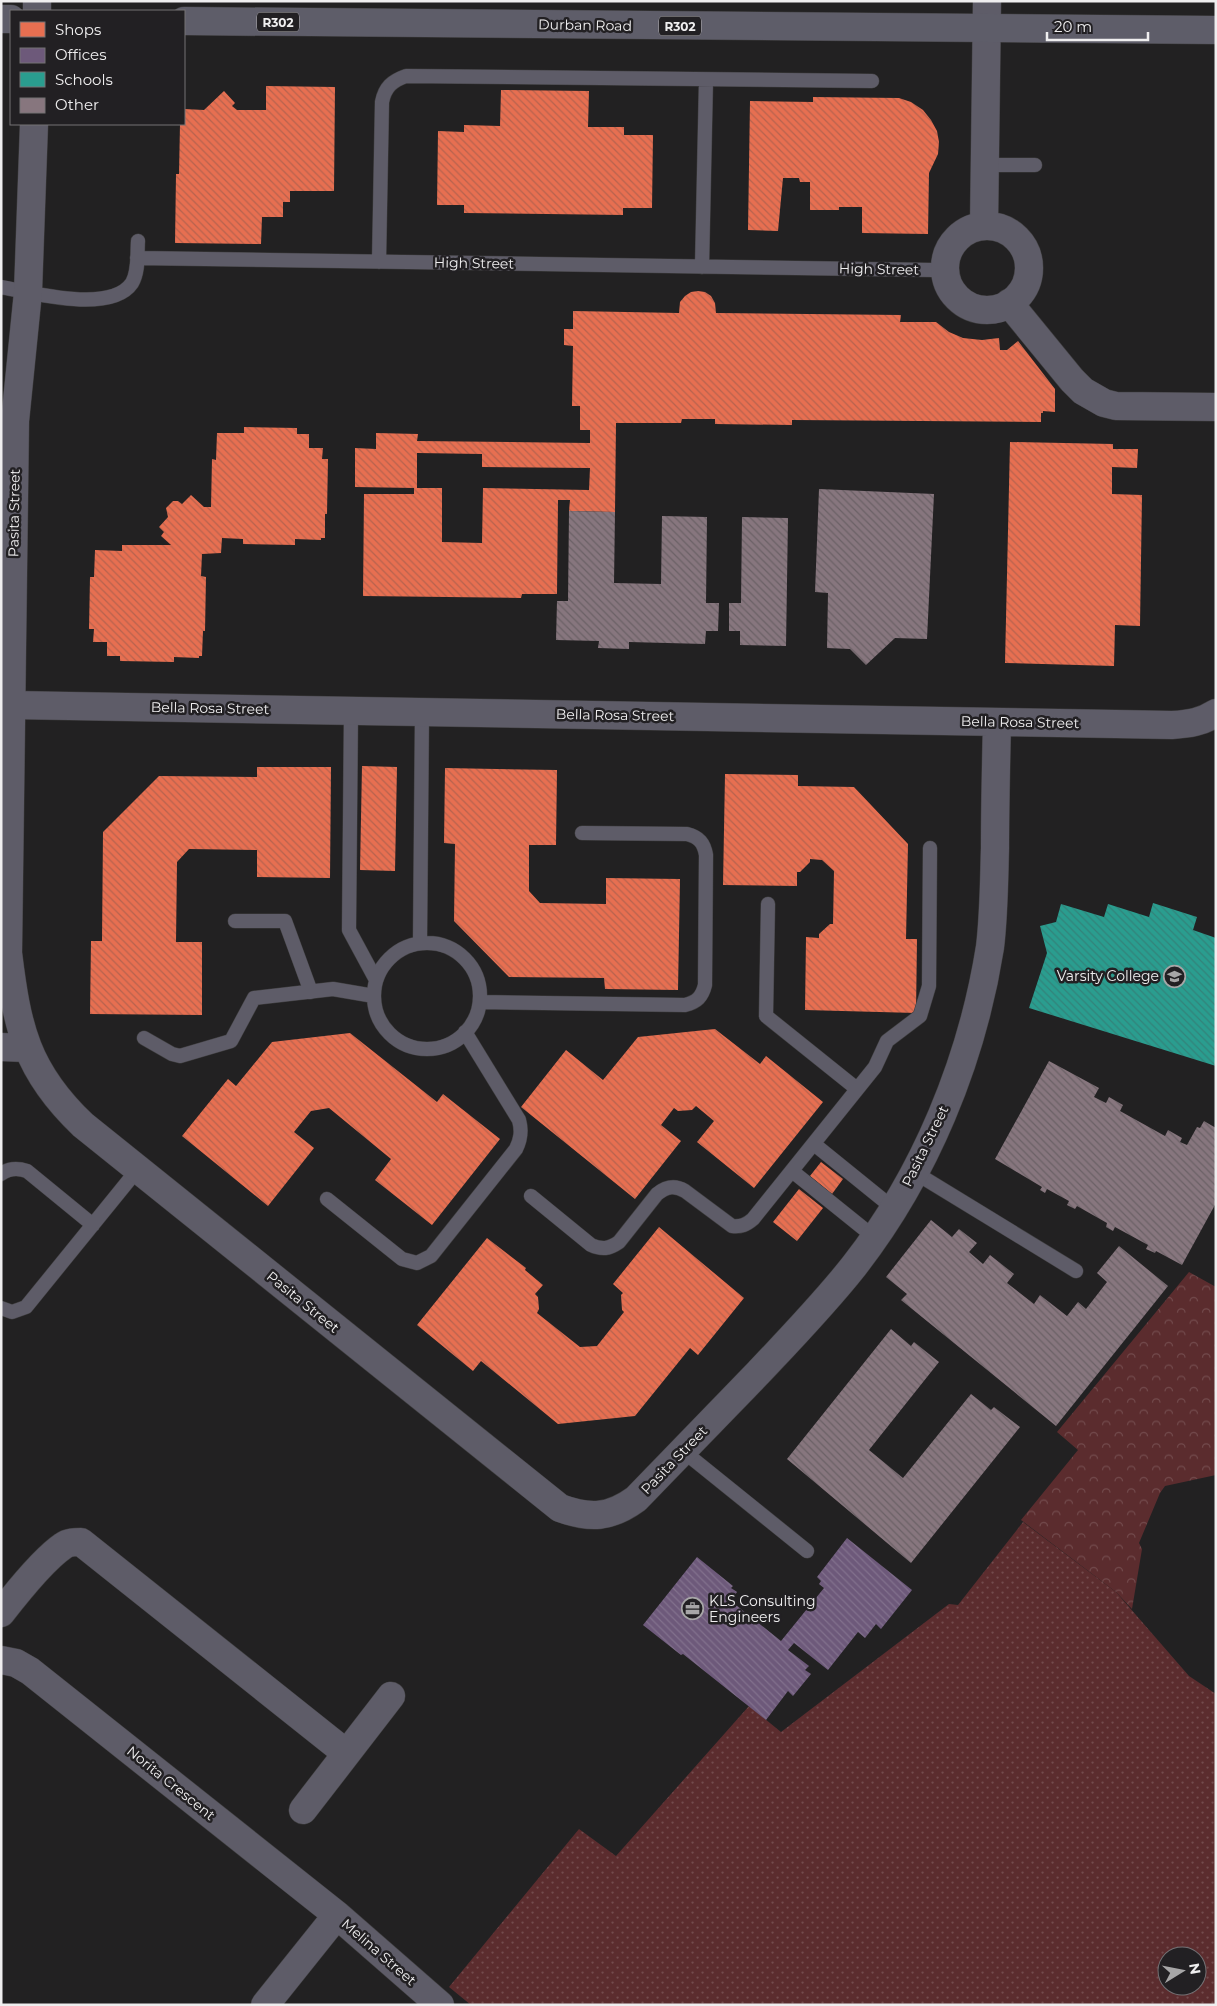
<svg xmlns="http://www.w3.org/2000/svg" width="1217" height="2006" viewBox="0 0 1217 2006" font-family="Montserrat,sans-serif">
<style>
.grass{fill:url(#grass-dots);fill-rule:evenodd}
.forest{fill:url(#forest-crowns)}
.shops{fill:url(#shops-back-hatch);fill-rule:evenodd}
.offices{fill:url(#offices-back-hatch)}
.schools{fill:url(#schools-back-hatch)}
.building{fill:url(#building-back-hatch)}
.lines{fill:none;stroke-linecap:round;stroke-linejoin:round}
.service-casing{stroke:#3f3e3f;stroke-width:15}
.minor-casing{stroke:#3f3e3f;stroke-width:29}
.primary-casing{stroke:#3f3e3f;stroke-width:29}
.service{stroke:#5e5c68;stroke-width:14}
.minor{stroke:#5e5c68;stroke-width:28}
.primary{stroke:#5e5d69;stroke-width:28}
.labels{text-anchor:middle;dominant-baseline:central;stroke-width:5;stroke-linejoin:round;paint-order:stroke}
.shield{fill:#222023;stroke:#b2b0b2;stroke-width:1}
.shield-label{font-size:12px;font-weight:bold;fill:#efeeef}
.street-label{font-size:14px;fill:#efeeef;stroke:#222023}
.poi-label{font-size:14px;fill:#efeeef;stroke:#222023;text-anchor:end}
</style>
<defs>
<pattern id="grass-dots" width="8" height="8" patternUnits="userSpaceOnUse" patternTransform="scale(1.25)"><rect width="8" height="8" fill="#5b2c2e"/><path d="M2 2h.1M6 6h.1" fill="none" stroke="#734b4d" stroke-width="1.8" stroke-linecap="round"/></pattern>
<pattern id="forest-crowns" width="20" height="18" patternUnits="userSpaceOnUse" patternTransform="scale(1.25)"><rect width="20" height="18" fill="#5b2c2e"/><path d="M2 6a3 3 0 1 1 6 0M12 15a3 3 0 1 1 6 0" fill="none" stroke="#734b4d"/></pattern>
<pattern id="shops-back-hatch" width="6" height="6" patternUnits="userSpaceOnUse" patternTransform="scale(1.25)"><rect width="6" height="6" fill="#e76f51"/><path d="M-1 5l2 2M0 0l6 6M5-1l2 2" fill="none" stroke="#b7634e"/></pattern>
<pattern id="offices-back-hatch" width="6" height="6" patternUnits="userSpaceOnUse" patternTransform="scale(1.25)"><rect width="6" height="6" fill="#6d597a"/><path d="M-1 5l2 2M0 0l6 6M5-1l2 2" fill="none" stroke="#82718d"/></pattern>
<pattern id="schools-back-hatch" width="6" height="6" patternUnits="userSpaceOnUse" patternTransform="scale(1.25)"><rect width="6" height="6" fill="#2a9d8f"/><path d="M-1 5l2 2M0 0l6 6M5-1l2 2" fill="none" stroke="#33837a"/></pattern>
<pattern id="building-back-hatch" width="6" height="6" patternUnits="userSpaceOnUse" patternTransform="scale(1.25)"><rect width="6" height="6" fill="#87767e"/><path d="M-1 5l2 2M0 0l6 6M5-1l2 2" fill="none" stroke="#6b6166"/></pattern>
</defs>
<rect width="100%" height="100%" fill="#222122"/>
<path class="grass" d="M1023 1522 1116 1592 1189 1676 1216 1694V2005H471L449 1987 579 1829 616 1856 749 1706 781 1732 949 1604 958 1605ZM1167 1956H1197V1986H1167Z"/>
<path class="forest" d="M1189 1272 1216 1287V1475L1165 1486 1160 1493 1139 1543 1142 1549 1132 1609 1116 1592 1021 1520 1078 1450 1057 1432Z"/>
<path class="shops" d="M266 86 335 87 334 191H290V202H283V217H262L261 244 175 243 176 174H179L180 124H184V109L204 110 224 91 235 103 232 106 237 110H266Z
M501 90 589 91 588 127H624V135H653L652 208H623V215L464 213V205H437L438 131 464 132V125L500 126Z
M813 97 899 98 911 102 923 110 931 120 937 131 939 142 938 154 929 173 928 234 862 233V207H839V210H810V182H800L799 178H783L778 231 748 230 750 101 813 102Z
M698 291 705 292 711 296 715 303 716 313 901 315 900 322H936L949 332 963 338 982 340 999 338 1000 350H1007L1018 341 1055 389V412L1043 411V413H1041V422L792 420V425L715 424V419H682L681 423H616L615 512 569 511 570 500H558L557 594H522L521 598 363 596 364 494H414V488L355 487V448L376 449V433L418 434 417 441 590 443V430H580V406H572L573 346 564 345V329H573V311L679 313 680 302 685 296 691 292ZM417 453 482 454V467L590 468 589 490 483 488 482 543 442 542V488H417Z
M244 427 297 428V434H309V448H323L322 459H328L327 514H325V538H321V540L295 539V545L243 544V539L222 538 221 553 202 554 201 576 206 577 205 631H203L202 656H199V658L174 657V662L120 661V656H107V642H93L94 629H89L90 577H94L95 550 122 551V545H171L161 536 164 532 159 527 168 517 166 508 173 501H178L182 504 191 495 204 507H211L212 459 216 460 217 433H244Z
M1010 442 1113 444V449H1138L1137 468 1112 467V494L1142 495 1140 626 1115 625 1114 666 1005 663Z
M362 766 397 767 395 871 360 870Z
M257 767H331L330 878 257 877V850L189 849 177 862 176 942H202V1015L90 1014 91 941H102L103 832 159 776 257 777Z
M445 768 557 770 556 845H529V891L540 903 606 904V878L680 879 678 990 605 989 604 978 509 977 454 921 455 844 444 843Z
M725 774 798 775V786L854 787 908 844 906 939H917L916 1013 805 1010 806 937 819 938V934L830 924H833L834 871 822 860 810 859V862L800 872H797V886L723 885Z
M715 1029 760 1064 766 1056 823 1102 754 1188 697 1142 714 1121 696 1106 692 1110 678 1111 674 1108 661 1125 681 1141 635 1199 521 1107 566 1050 603 1080 638 1037Z
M350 1033 437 1102 443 1094 500 1139 432 1225 375 1180 391 1159 329 1108 311 1111 294 1132 314 1148 268 1206 182 1136 228 1079 236 1086 272 1042Z
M821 1162 843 1179 832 1194 810 1176Z
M799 1189 823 1208 797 1241 773 1222Z
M659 1227 744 1298 698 1355 690 1348 635 1416 558 1424 481 1361 473 1371 417 1325 487 1238 526 1268 525 1270 543 1285 535 1294 538 1297 539 1309 537 1313 580 1347 597 1346 624 1312 622 1310 621 1295 623 1293 613 1284Z"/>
<path class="offices" d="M847 1538 912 1590 881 1629 876 1624 865 1638 858 1632 828 1670 794 1643 788 1650 809 1666 805 1670 811 1674 793 1696 788 1691 766 1720 683 1654 681 1655 643 1625 697 1557 733 1586 731 1588 737 1592 731 1601 781 1641 824 1588 819 1584 821 1581 817 1577Z"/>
<path class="schools" d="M1153 903 1197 917 1193 930 1216 938V1066L1029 1008 1047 953 1040 926 1056 922 1061 904 1104 917 1108 904 1149 917Z"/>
<path class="building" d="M819 489 934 494 927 639 895 638 866 665 850 649 827 648 828 593 815 592Z
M569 511 615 512 614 583 661 584 662 516 707 517 706 603H719L718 631H706L705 644 629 642V649L598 648 599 641 556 640 557 601H568Z
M742 517 788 518 786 646 740 645V631H729V603H741Z
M1049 1061 1099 1088 1094 1097 1106 1103 1109 1097 1123 1105 1120 1111 1165 1136 1168 1130 1182 1138 1180 1142 1187 1145 1197 1127 1200 1128 1204 1121 1216 1128V1203L1182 1265 1156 1251 1155 1253 1146 1249 1148 1245 1115 1227 1113 1231 1106 1227 1107 1223 1077 1206 1075 1209 1067 1205 1069 1201 1047 1189 1045 1193 1040 1190 1042 1187 995 1159Z
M931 1220 952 1237 959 1229 977 1243 969 1252 983 1264 990 1255 1014 1274 1007 1283 1034 1304 1040 1295 1067 1316 1078 1302 1086 1309 1107 1282 1097 1273 1119 1246 1168 1286 1056 1426 901 1300 907 1294 886 1277Z
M891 1329 911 1346 914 1342 939 1362 869 1450 903 1478 971 1394 991 1410 994 1407 1020 1427 911 1563 787 1459Z"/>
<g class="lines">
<defs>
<path id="service" d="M985 165H1035
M137 258 933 270 945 265
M379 262 382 102C385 87 392 81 406 76L872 81
M702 267 706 80
M1 287C33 293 111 314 132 283 139 271 137 254 138 241
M351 711 349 930 376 980
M768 904 766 1016 857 1089
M235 921H285L311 992
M420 943 422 712
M374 996a53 53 0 1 1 106 0a53 53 0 1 1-106 0Z
M480 1002 685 1005C697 1002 702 997 705 985L706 855C704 843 699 837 687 834L582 833
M144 1038 172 1054 180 1056 231 1041 254 998 333 989 374 996
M814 1144 893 1208
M792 1171 874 1237
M914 1172 1076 1271
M1 1174C9 1168 18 1168 27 1171L93 1225
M531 1196 591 1245C602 1250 609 1249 619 1242L657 1194C667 1186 675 1185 685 1191L732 1226C741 1227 746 1225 753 1219L875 1067 887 1041 920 1016 929 986 930 848
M327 1199 402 1259 417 1263 431 1256 516 1149C521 1139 522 1131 519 1120L465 1032
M1 1308 12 1312 26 1307 138 1169
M683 1451 807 1551"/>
<path id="minor" d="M37 11V1
M34 124 28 292 15 421 8 953C17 1027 26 1071 83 1125L560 1508C590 1519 610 1518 636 1499 677 1457 717 1415 758 1373 791 1338 824 1304 854 1266 925 1175 972 1061 990 947 994 914 994 881 995 848 995 806 996 764 997 722
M984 226 987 1
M945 268a42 42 0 1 1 84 0a42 42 0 1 1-84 0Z
M1009 303 1072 380 1083 391 1104 403 1116 406 1216 407
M12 705 1172 725C1189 724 1202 722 1216 713
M1 1047 26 1048
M1 1613C15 1595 44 1559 63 1546 68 1542 75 1542 81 1542L346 1753
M1 1660 16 1663 30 1671 337 1915 440 2005
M303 1810 391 1696
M265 2005 337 1915"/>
<path id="primary" d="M1 19H11
M184 21 1216 30"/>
</defs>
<use href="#service" class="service-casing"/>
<use href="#minor" class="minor-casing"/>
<use href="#primary" class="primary-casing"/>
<use href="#service" class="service"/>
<use href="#minor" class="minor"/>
<use href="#primary" class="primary"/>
</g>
<defs>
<symbol id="university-ring" viewBox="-11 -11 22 22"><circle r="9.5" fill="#222023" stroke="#a7a6a7" stroke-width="1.5"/><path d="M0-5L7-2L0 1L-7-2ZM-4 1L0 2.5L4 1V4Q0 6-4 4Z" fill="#a7a6a7"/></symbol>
<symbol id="office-ring" viewBox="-11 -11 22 22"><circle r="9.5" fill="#222023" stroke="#a7a6a7" stroke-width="1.5"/><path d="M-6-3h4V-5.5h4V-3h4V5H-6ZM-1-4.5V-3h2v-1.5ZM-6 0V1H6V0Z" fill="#a7a6a7"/></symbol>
</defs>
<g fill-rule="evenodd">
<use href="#university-ring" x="1162" y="964" width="25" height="25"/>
<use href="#office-ring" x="680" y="1596" width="25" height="25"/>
</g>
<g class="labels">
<g class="shield">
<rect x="257" y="12.5" width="42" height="19" rx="4"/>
<rect x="659" y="16.5" width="42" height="19" rx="4"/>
</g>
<g class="shield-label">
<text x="278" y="22">R302</text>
<text x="680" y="26">R302</text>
</g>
<g class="street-label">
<text transform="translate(585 25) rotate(1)">Durban Road</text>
<text transform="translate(474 263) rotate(1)">High Street</text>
<text transform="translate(879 269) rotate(1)">High Street</text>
<text transform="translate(14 513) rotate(-89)">Pasita Street</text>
<text transform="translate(210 708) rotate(1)">Bella Rosa Street</text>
<text transform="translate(615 715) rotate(1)">Bella Rosa Street</text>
<text transform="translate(1020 722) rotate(1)">Bella Rosa Street</text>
<text transform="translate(925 1146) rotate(-64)">Pasita Street</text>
<text transform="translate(303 1302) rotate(39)">Pasita Street</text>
<text transform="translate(674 1460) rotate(-46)">Pasita Street</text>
<text transform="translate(171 1783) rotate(39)">Norita Crescent</text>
<text transform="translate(379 1952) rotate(41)">Melina Street</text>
</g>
<g class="poi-label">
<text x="1159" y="976">Varsity College</text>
<text x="709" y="1601" text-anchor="start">KLS Consulting<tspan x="709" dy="16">Engineers</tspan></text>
</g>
</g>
<rect width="1217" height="2006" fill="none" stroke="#efeeef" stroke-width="5"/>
<rect x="10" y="10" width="175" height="115" fill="#222023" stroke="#747275"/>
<rect x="20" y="22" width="25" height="15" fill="#e76f51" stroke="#747275"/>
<text x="55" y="35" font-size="15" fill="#efeeef">Shops</text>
<rect x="20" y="48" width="25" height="15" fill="#6d597a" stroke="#747275"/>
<text x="55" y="60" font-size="15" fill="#efeeef">Offices</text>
<rect x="20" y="72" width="25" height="15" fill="#2a9d8f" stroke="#747275"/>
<text x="55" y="85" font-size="15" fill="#efeeef">Schools</text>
<rect x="20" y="98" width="25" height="15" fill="#87767e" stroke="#747275"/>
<text x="55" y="110" font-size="15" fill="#efeeef">Other</text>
<g transform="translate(1182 1971) rotate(80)"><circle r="24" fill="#222023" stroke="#747275"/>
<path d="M0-4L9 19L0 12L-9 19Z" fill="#a7a6a7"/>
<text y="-8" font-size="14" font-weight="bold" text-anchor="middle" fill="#efeeef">N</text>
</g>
<path d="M1047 32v8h101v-8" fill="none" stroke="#efeeef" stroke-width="2.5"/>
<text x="1054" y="32" font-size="15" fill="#efeeef" stroke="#222023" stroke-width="4" paint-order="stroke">20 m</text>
</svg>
